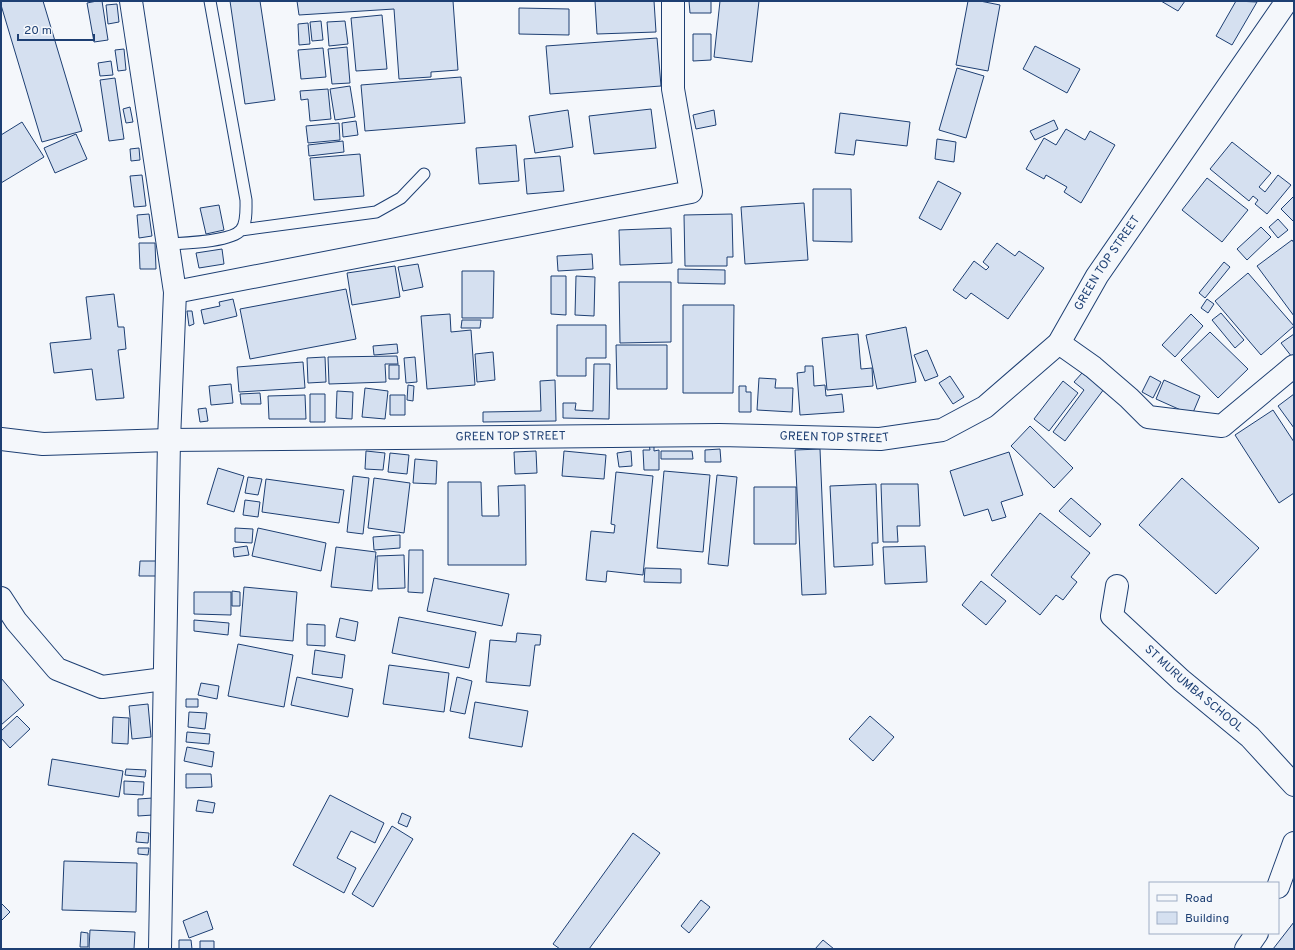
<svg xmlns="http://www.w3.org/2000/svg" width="1295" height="950" viewBox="0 0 1295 950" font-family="Overpass,sans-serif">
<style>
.building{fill:#d5e0f0;stroke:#1d3f73}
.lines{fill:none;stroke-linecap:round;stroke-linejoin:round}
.lane-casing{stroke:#1d3f73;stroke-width:13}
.street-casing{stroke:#1d3f73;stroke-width:24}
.lane{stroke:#f4f7fb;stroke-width:11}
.street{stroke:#f4f7fb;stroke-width:22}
.labels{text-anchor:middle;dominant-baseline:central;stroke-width:3;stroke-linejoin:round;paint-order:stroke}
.street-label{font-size:12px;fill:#1d3f73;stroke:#f4f7fb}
</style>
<rect width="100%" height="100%" fill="#f4f7fb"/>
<path class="building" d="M1 1H43L82 131 42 142 1 5Z
M97 1H102L108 40 94 42 87 3Z
M230 1H260L275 100 245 104Z
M297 1H453L458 70 431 72V77L399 79 394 9 299 15Z
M595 1H654L656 32 597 34Z
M689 1H711V13H690Z
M720 1H759L752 62 714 57Z
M968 1H980L1000 5 988 71 956 65Z
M1161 1H1185L1178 11Z
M1236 1 1257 2 1232 45 1216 36Z
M117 4 119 22 108 24 106 5Z
M519 8 569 9V35L519 34Z
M382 15 387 69 356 71 351 18Z
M321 21 323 40 312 41 310 22Z
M345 21 348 44 329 46 327 22Z
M308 23 310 44 299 45 298 24Z
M693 34H711V60L693 61Z
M657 38 661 86 550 94 546 46Z
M1035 46 1080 69 1067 93 1023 69Z
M347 47 350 83 332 84 328 49Z
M323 48 326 77 301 79 298 50Z
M124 49 126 70 118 71 115 50Z
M111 61 113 75 100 76 98 63Z
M957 68 984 76 966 138 939 130Z
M461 77 465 123 365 131 361 85Z
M115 78 124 139 109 141 100 80Z
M350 86 355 117 335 120 330 89Z
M328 89 331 119 310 121 308 99 301 100 300 91Z
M130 107 133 122 126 123 123 109Z
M651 109 656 148 594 154 589 116Z
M568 110 573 147 535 153 529 116Z
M714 110 716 125 696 129 693 115Z
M840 113 910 122 907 146 856 140 854 155 835 153Z
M1054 120 1058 129 1035 140 1030 131Z
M356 121 358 135 343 137 342 123Z
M22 122 44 157 1 183V135Z
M339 123 340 140 308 143 306 126Z
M1066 129 1085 140 1090 131 1115 145 1081 203 1064 192 1067 187 1046 175 1044 179 1026 169 1044 138 1056 145Z
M76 134 87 159 55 173 44 148Z
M937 139 956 142 954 162 935 159Z
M343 141 344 152 309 156 308 145Z
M1232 142 1271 173 1259 187 1265 192 1278 175 1291 185 1267 214 1255 204 1258 200 1253 196 1249 201 1210 169Z
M516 145 519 181 479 184 476 148Z
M139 148 140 160 131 161 130 149Z
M360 154 364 196 314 200 310 158Z
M560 156 564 191 527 194 524 159Z
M142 175 146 206 134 207 130 176Z
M1207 178 1248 210 1222 242 1182 210Z
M938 181 961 193 941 230 919 218Z
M813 189H851L852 242 813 241Z
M1294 196V222L1281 209Z
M804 203 808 260 745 264 741 207Z
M219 205 224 230 206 234 200 208Z
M149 214 152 236 139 238 137 215Z
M732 214 733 257H727V266H685L684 215Z
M1278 219 1288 230 1278 238 1269 227Z
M1261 227 1271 237 1247 260 1237 249Z
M671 228 672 263 620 265 619 230Z
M1292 240 1294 243V316L1257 266Z
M139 243H155L156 269H140Z
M997 243 1015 256 1019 251 1044 268 1008 319 971 293 966 299 953 290 974 261 986 270 989 267 983 262Z
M222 249 224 264 199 268 196 253Z
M592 254 593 269 558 271 557 256Z
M1224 262 1230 267 1205 298 1199 293Z
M418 264 423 287 403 291 398 267Z
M395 266 400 297 352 305 347 273Z
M678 269 725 270V284L678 283Z
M462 271H494L493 318H462Z
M1248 273 1294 326 1261 355 1215 301Z
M551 276H566V315L551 314Z
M576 276 595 277 594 316 575 315Z
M619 282H671V342L620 343Z
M346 289 356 339 250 359 240 309Z
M114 294 118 327H124L126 349 118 350 124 398 96 400 92 369 54 373 50 343 91 339 86 297Z
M233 299 237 316 204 324 201 310 220 306 219 302Z
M1207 299 1214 304 1208 313 1201 308Z
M683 305H734L733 393H683Z
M187 311H192L194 324 189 326Z
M1221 313 1244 340 1235 348 1212 320Z
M450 314 451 332 471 330 475 385 427 389 421 316Z
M1191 314 1203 326 1175 357 1162 345Z
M462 320H481L480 328H461Z
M557 325H606V358H586V376H557Z
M906 327 916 382 877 389 866 335Z
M1210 332 1248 369 1218 398 1181 360Z
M858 334 861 369 872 368 873 386 827 390 822 338Z
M1294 334V355L1292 357 1281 343Z
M397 344 398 353 374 355 373 346Z
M616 345H667V389H617Z
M927 350 938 376 925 381 914 355Z
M493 352 495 380 477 382 475 354Z
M397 356 398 364H385L386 382 329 384 328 357Z
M325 357 326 382 308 383 307 358Z
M415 357 417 382 406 383 404 358Z
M303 362 305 388 239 392 237 367Z
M594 364H610L609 419 563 418V403H576L575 410 593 411Z
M389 365H399V379H389Z
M805 366H813L814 386 825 385 826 396 842 394 844 412 800 415 797 373 805 372Z
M1082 373 1104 389 1065 441 1053 432 1084 390 1074 382Z
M950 376 964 397 953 404 939 383Z
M1150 376 1161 382 1153 398 1142 392Z
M759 378 776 379 775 388H793L792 412 757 410Z
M555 380 556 421 483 422V412L541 411 540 381Z
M1164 380 1200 396 1192 415 1156 399Z
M1063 381 1078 393 1049 431 1034 419Z
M231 384 233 403 211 405 209 386Z
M408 385 414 386 413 401 407 400Z
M739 386H746V392H751V412H739Z
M365 388 388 391 385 419 362 417Z
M337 391 353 392 352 419 336 418Z
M260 393 261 404H241L240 394Z
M310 394H325V422H310Z
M1294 394V428L1278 406Z
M305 395 306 419H269L268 396Z
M390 395H405V415H390Z
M206 408 208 421 200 422 198 409Z
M1273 410 1294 442V493L1279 503 1235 435Z
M1030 426 1073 468 1054 488 1011 446Z
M654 443V451L659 450V470H644L643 450H650L649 444Z
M720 449 721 462H705V450Z
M820 449 826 594 802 595 795 450Z
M366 451 385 453 383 470 365 469Z
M536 451 537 473 515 474 514 452Z
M564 451 606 455 604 479 562 476Z
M631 451 632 466 619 467 617 453Z
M661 451H692L693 459H661Z
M1009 452 1023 495 1001 502 1006 517 992 521 988 509 964 516 950 471Z
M390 453 409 455 407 474 388 472Z
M415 459 437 461 436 484 413 483Z
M218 468 244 476 234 512 207 504Z
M664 471 710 475 703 552 657 548Z
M616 472 653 476 643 575 607 571 606 582 586 580 591 531 614 533 615 525 611 524Z
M717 475 737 477 728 566 708 564Z
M353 476 369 478 363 534 347 532Z
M248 477 262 479 258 495 245 493Z
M374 478 410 483 404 533 368 528Z
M1182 478 1259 548 1216 594 1139 525Z
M266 479 344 490 339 523 262 512Z
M448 482H481L482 516H499L498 486 525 485 526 565H448Z
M876 484 878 543H872L873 565 834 567 830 486Z
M881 484H918L920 526H897L898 542H883Z
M754 487H796V544H754Z
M1071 498 1101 524 1090 537 1059 511Z
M245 500 260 502 258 517 243 515Z
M1040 513 1090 553 1071 577 1077 582 1063 600 1056 595 1040 615 991 575Z
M235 528 253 529 252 543 235 542Z
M258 528 326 543 321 571 252 556Z
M400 535V548L374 550 373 537Z
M247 546 249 555 234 557 233 548Z
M925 546 927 582 885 584 883 547Z
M336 547 376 552 372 591 331 587Z
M409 550H423V593L408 592Z
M404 555 405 588 378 589 377 556Z
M140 561H156V576H139Z
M645 568 681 569V583L644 582Z
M434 578 509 594 502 626 427 611Z
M981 581 1006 601 986 625 962 605Z
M244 587 297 592 293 641 240 636Z
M232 591 240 592V606H232Z
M194 592H231V615L194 614Z
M399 617 476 632 469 668 392 653Z
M340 618 358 622 355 641 336 637Z
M194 620 229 623 228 635 194 631Z
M307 624 325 625V646L307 645Z
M517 633 541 635 540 645H535L530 686 486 682 490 640 516 642Z
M238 644 293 655 284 707 228 696Z
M315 650 345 655 342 678 312 674Z
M389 665 449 673 444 712 383 704Z
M297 677 353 689 348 717 291 705Z
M457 677 472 681 465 714 450 711Z
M1 678 24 705 1 725Z
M201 683 219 686 217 699 198 695Z
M186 699H198V707H186Z
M475 702 528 711 522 747 469 738Z
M148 704 151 737 132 739 129 706Z
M189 712 207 713 205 729 188 727Z
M17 716 30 729 10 748 1 738V731Z
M870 716 894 737 873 761 849 739Z
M113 717 129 718 128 744 112 743Z
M187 732 210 734 209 744 186 742Z
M187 747 214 752 212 767 184 761Z
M52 759 123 771 119 797 48 785Z
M126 769 146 770 145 777 125 775Z
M186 774H211L212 787 186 788Z
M124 781 144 782 143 795 124 794Z
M330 795 384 823 375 843 351 831 337 858 356 868 344 893 293 865Z
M153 798V815L138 816V799Z
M198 800 215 803 213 813 196 811Z
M402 813 411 817 407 827 398 823Z
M392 826 413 839 373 907 352 894Z
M137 832 149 833 148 843 136 842Z
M633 833 660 853 589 949H560L553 944Z
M138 848H149L148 855 138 854Z
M64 861 137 863 136 912 62 910Z
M701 900 710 907 689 933 681 926Z
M1 903 10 912 1 921Z
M207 911 213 929 189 938 183 921Z
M1294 922V949H1273Z
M90 930 135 932 134 949H89Z
M81 932 88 933V947H80Z
M179 940H191L192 949H179Z
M823 940 834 949H815Z
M200 941H214V949H220H200Z"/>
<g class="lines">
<defs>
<path id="lane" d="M241 230 376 212 401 198 424 174
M168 244C184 243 231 242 241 230 247 223 246 209 246 200L210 1"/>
<g id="street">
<path d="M131 1 175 292 169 440 160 949"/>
<path d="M175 292 691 192 673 89V1"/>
<path d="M1059 343 1093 367 1129 398 1148 417 1222 426 1294 366"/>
<path id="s1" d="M1 439 43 444 169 440 610 436 719 435 880 439 942 430 985 407 1059 343 1097 276 1287 1"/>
<path id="s2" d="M1117 586 1112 616 1181 680 1250 737 1294 785"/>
<path d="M1 598 16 621 57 669 102 687 164 679"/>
<path d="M1278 887 1294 843"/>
<path d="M1246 949 1257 933"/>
</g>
</defs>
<use href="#lane" class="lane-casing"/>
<use href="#street" class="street-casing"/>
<use href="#lane" class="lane"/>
<use href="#street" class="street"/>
</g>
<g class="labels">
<g class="street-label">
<text stroke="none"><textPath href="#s1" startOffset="1182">GREEN TOP STREET</textPath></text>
<text stroke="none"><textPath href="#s1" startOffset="510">GREEN TOP STREET</textPath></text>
<text stroke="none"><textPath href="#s1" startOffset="834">GREEN TOP STREET</textPath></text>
<text stroke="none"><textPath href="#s2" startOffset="140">ST MURUMBA SCHOOL</textPath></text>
</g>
</g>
<rect width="1295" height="950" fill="none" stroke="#1d3f73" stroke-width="4"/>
<rect x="1149" y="882" width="130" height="52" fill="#f4f7fb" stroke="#9eadc5"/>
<rect x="1157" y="895" width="20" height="6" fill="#f4f7fb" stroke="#9eadc5"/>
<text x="1185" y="902" font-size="12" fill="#1d3f73">Road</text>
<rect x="1157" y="912" width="20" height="12" fill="#d5e0f0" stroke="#9eadc5"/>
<text x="1185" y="922" font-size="12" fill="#1d3f73">Building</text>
<path d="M18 34v6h76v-6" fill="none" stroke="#1d3f73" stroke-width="2"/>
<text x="24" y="34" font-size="12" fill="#1d3f73" stroke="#f4f7fb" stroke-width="3" paint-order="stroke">20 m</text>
</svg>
